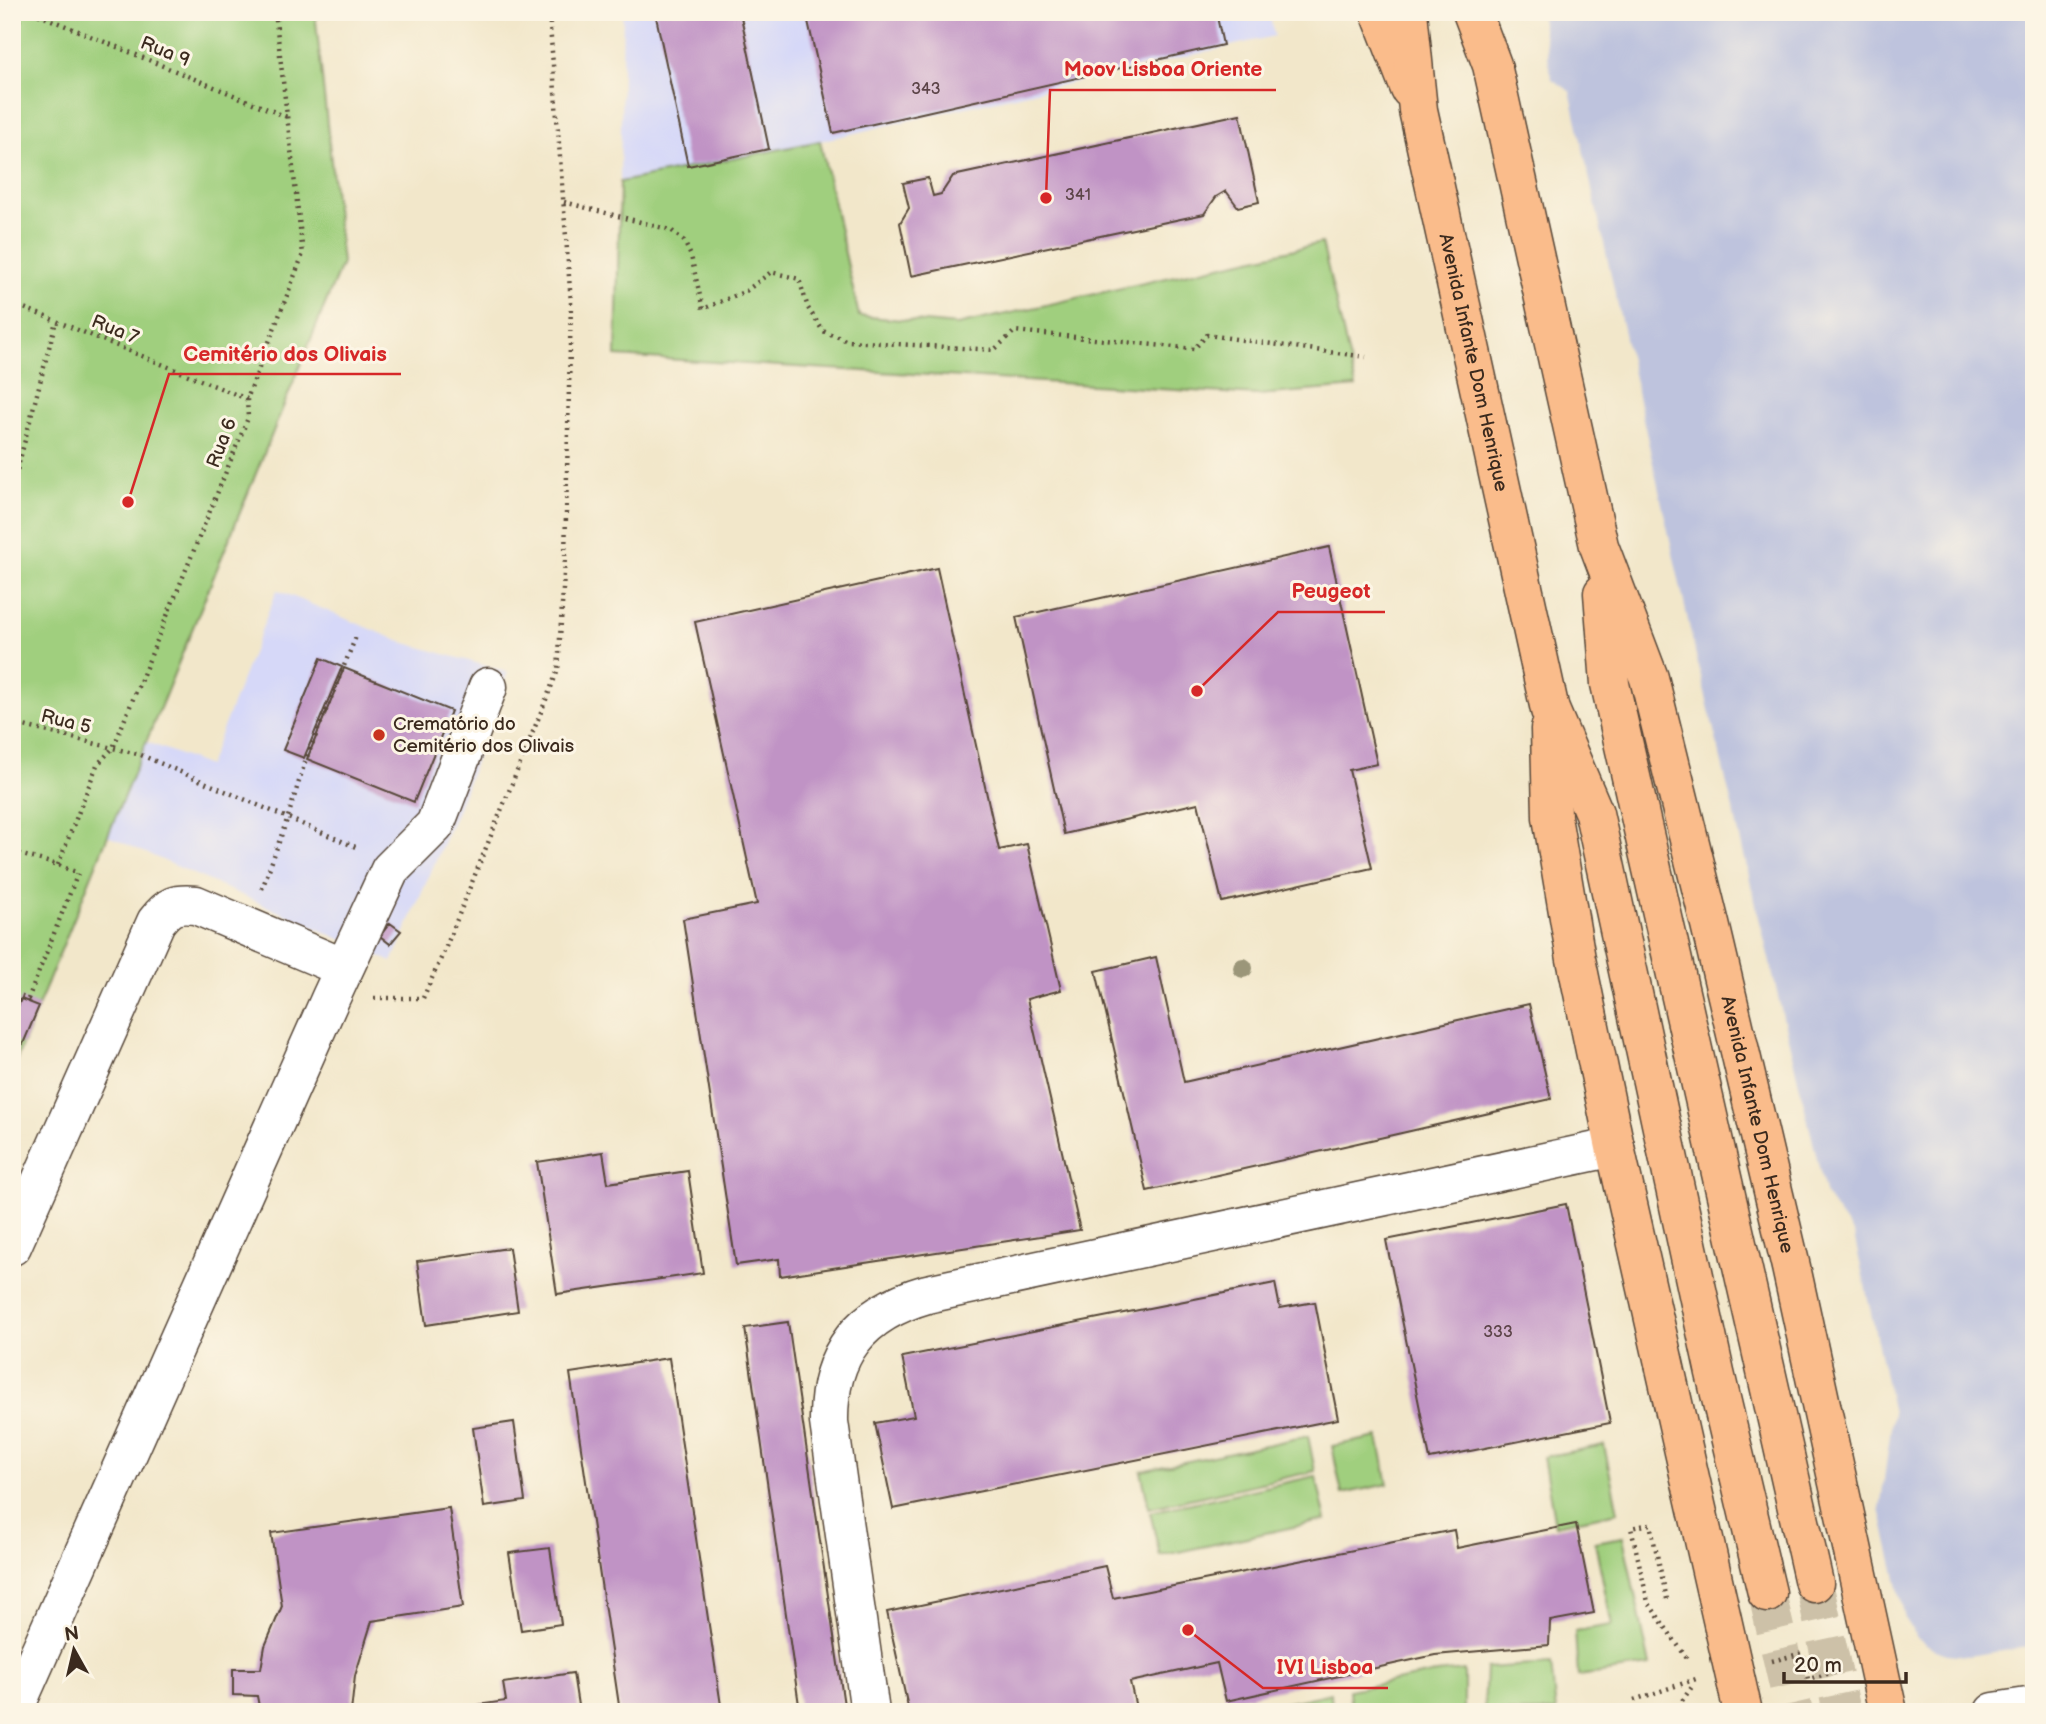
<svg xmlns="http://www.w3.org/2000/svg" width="2046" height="1724" viewBox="0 0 2046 1724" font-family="'Balsamiq Sans',sans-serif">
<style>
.built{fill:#d6d8f8}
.industrial{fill:#bec3dd}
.green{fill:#a0cf7e;stroke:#6e7c4e;stroke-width:2}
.building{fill:#c093c5}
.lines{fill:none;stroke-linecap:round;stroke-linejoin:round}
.highway-tunnel{stroke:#cdc1a8;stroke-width:38;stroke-dasharray:38 19;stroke-linecap:butt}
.minor-casing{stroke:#564638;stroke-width:41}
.major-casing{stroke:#564638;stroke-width:41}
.highway-casing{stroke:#564638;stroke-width:41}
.path{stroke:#564638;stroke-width:4.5;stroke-dasharray:2 5;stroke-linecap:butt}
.minor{stroke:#fff;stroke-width:38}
.major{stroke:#fabc8b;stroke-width:38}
.highway{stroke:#fabc8b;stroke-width:38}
.tree{fill:#9b9679}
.poi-dot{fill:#c8321e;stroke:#fcf5e5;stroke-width:2.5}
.labels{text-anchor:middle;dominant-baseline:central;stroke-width:6;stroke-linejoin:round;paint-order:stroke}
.number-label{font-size:16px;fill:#5c4448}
.street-label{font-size:19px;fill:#3b2a1e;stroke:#fcf5e5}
.poi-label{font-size:19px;fill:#3b2a1e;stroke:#fcf5e5;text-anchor:start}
.leader{fill:none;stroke:#d62828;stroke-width:2.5}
.callout-dot{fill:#d62828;stroke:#fcf5e5;stroke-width:2.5}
.callout-label{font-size:21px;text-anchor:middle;font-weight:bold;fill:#d62828;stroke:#fcf5e5;stroke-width:6;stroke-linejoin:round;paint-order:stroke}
</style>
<rect width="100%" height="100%" fill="#fcf5e5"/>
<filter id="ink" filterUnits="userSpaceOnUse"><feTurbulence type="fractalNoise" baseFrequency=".0143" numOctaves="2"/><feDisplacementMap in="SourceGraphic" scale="14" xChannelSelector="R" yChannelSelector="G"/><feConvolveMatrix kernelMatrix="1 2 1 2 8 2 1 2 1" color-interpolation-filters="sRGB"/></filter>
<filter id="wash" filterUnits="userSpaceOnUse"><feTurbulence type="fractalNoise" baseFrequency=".00686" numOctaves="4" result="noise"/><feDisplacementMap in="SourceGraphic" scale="28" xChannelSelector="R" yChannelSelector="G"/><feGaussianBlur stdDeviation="1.57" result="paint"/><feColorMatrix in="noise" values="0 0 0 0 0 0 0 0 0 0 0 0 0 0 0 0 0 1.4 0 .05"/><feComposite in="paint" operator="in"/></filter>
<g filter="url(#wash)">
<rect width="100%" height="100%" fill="#f2e7ca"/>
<path class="built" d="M623 12H1269L1274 36 820 141 620 182Z
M277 590 402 642 508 672 457 811 392 962 108 836 147 742 208 766Z"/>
<path class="industrial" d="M1540 12H2034V1646L1968 1656 1947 1654 1936 1650 1918 1639 1905 1618 1880 1509 1893 1413 1854 1235 1826 1196 1693 643 1570 91 1552 79Z"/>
<path class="green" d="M12 12H315L342 263 12 1070Z
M820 141 859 316 957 325 1322 243 1356 387 1258 395 616 356 620 182Z
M1308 1436 1315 1471 1149 1508 1141 1471Z
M1378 1437 1388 1484 1342 1494 1332 1446Z
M1604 1445 1618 1512 1555 1525 1543 1457Z
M1316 1476 1326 1520 1160 1556 1150 1512Z
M1623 1537 1650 1666 1578 1676 1575 1631 1612 1625 1595 1542Z
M1551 1664 1556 1712H1484L1486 1668Z
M1464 1670V1712H1351L1349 1690 1437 1673Z
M1331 1693 1332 1712H1248Z"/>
<g id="blocks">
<path class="building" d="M655 12H740L769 149 688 166Z
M806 12H1216L1223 45 833 133Z
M1240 114 1259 202 1238 207 1226 191 1216 197 1204 214 911 276 900 223 909 208 903 183 928 178 933 196 941 194 953 176Z
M1329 547 1377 764 1349 770 1372 868 1222 902 1198 803 1064 834 1016 617Z
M937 568 999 850 1027 844 1061 990 1027 999 1080 1230 780 1276 779 1259 736 1265 683 919 757 904 695 622Z
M321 658 342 667 304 758 283 750Z
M344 668 451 711 414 802 307 759Z
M390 923 401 931 390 944 380 936Z
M1156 957 1184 1082 1529 1004 1551 1099 1147 1191 1096 971Z
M21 999 39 1006 23 1044 12 1040V1020Z
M603 1152 608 1183 688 1171 703 1273 557 1294 537 1162Z
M1566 1204 1610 1423 1430 1459 1386 1240Z
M509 1248 518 1311 426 1325 417 1261Z
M1275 1283 1280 1308 1315 1302 1338 1419 893 1509 875 1423 914 1416 902 1357Z
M788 1322 845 1712H800L745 1328Z
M669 1358 722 1712H620L570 1373Z
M514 1422 525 1501 484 1507 473 1428Z
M449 1508 463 1607 372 1621 355 1676 351 1712H260L257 1696 233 1695V1669H261L265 1646 282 1606 271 1533Z
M1576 1524 1594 1613 1550 1621 1549 1645 1435 1655 1226 1701 1217 1663 1130 1682 1137 1712H909L887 1612 1105 1566 1113 1598 1454 1530 1457 1548Z
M550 1548 561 1624 521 1630 509 1553Z
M573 1673 579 1712H442V1710L506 1701 503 1683Z"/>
</g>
</g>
<g filter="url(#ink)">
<use href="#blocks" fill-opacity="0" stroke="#564638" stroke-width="2"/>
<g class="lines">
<path class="highway-tunnel" d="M1814 1583 1842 1712
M1767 1593 1794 1712"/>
<defs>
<path id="minor" d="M12 1246 156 922C169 905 175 903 196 905L344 968
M13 1712 331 997 390 870 435 825 488 687
M870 1712 829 1422C828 1353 861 1313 927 1294L1615 1147
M1994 1712 2034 1706"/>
<path id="major" d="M1380 12 1410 89"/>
<g id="highway">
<path id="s1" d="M1408 12 1418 110 1550 710 1594 813 1715 1373 1767 1593"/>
<path id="s2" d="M1472 12 1492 65 1599 546 1649 678 1710 924 1791 1267 1888 1712"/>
<path d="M1603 593 1610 684 1814 1583"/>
<path d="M1550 729 1552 817 1576 959 1615 1147 1743 1712"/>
</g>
</defs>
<use href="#minor" class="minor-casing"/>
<use href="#major" class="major-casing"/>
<use href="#highway" class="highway-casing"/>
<path class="path" d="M32 12 287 117
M12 41 22 12
M564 202 671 230 684 241 691 256 703 309 746 291 771 272 799 279 808 308 823 331 848 341 994 350 1015 331 1194 349 1207 335 1366 357
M12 303 247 399
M12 490 56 321
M12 723 141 755 358 848
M12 852 58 865 78 873 28 999 19 996 12 1012
M58 865 97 765 113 748 248 418 247 399 303 254 275 12
M262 889 288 817 305 762 357 634
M374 998H423L443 954 558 670 565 557 571 303 549 12
M1667 1599 1650 1524 1631 1528 1648 1602 1688 1660
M1772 1661 1803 1653 1808 1679 1839 1671
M1634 1700 1696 1679
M1674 1712 1694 1684"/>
<use href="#minor" class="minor"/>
<use href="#major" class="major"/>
<use href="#highway" class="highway"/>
</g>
<circle class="tree" cx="1243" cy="968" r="10"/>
</g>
<circle class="poi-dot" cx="379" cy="735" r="7"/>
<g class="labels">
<g class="number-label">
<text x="926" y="89">343</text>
<text x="1078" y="195">341</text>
<text x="1498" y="1332">333</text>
</g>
<g class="street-label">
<text transform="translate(165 52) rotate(22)">Rua 9</text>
<text transform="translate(115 330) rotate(22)">Rua 7</text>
<text stroke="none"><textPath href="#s1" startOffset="357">Avenida Infante Dom Henrique</textPath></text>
<text transform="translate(222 443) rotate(-69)">Rua 6</text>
<text transform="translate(66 722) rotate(14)">Rua 5</text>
<text stroke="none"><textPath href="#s2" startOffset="1150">Avenida Infante Dom Henrique</textPath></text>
</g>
<g class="poi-label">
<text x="393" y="724">Crematório do<tspan x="393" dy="22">Cemitério dos Olivais</tspan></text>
</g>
</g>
<path class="leader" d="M1046 198L1050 90H1276M128 502L169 374H401M1197 691L1278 612H1385M1188 1630L1263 1688H1388"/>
<g class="callout-dot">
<circle cx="1046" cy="198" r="7"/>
<circle cx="128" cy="502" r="7"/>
<circle cx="1197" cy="691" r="7"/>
<circle cx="1188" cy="1630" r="7"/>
</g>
<g class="callout-label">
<text x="1163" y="76">Moov Lisboa Oriente</text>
<text x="285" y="361">Cemitério dos Olivais</text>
<text x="1331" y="598">Peugeot</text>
<text x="1325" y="1674">IVI Lisboa</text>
</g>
<rect width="2046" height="1724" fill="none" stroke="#fcf5e5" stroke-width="42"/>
<g transform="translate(74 1650) rotate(352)" stroke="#fcf5e5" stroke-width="5" paint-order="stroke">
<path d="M0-5L12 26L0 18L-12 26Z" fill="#3b2a1e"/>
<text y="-10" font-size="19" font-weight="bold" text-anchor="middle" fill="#3b2a1e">N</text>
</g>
<path d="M1784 1672v10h122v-10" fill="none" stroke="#3b2a1e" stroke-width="3.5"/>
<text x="1794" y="1672" font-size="21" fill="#3b2a1e" stroke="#fcf5e5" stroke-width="5" paint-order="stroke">20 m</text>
</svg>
